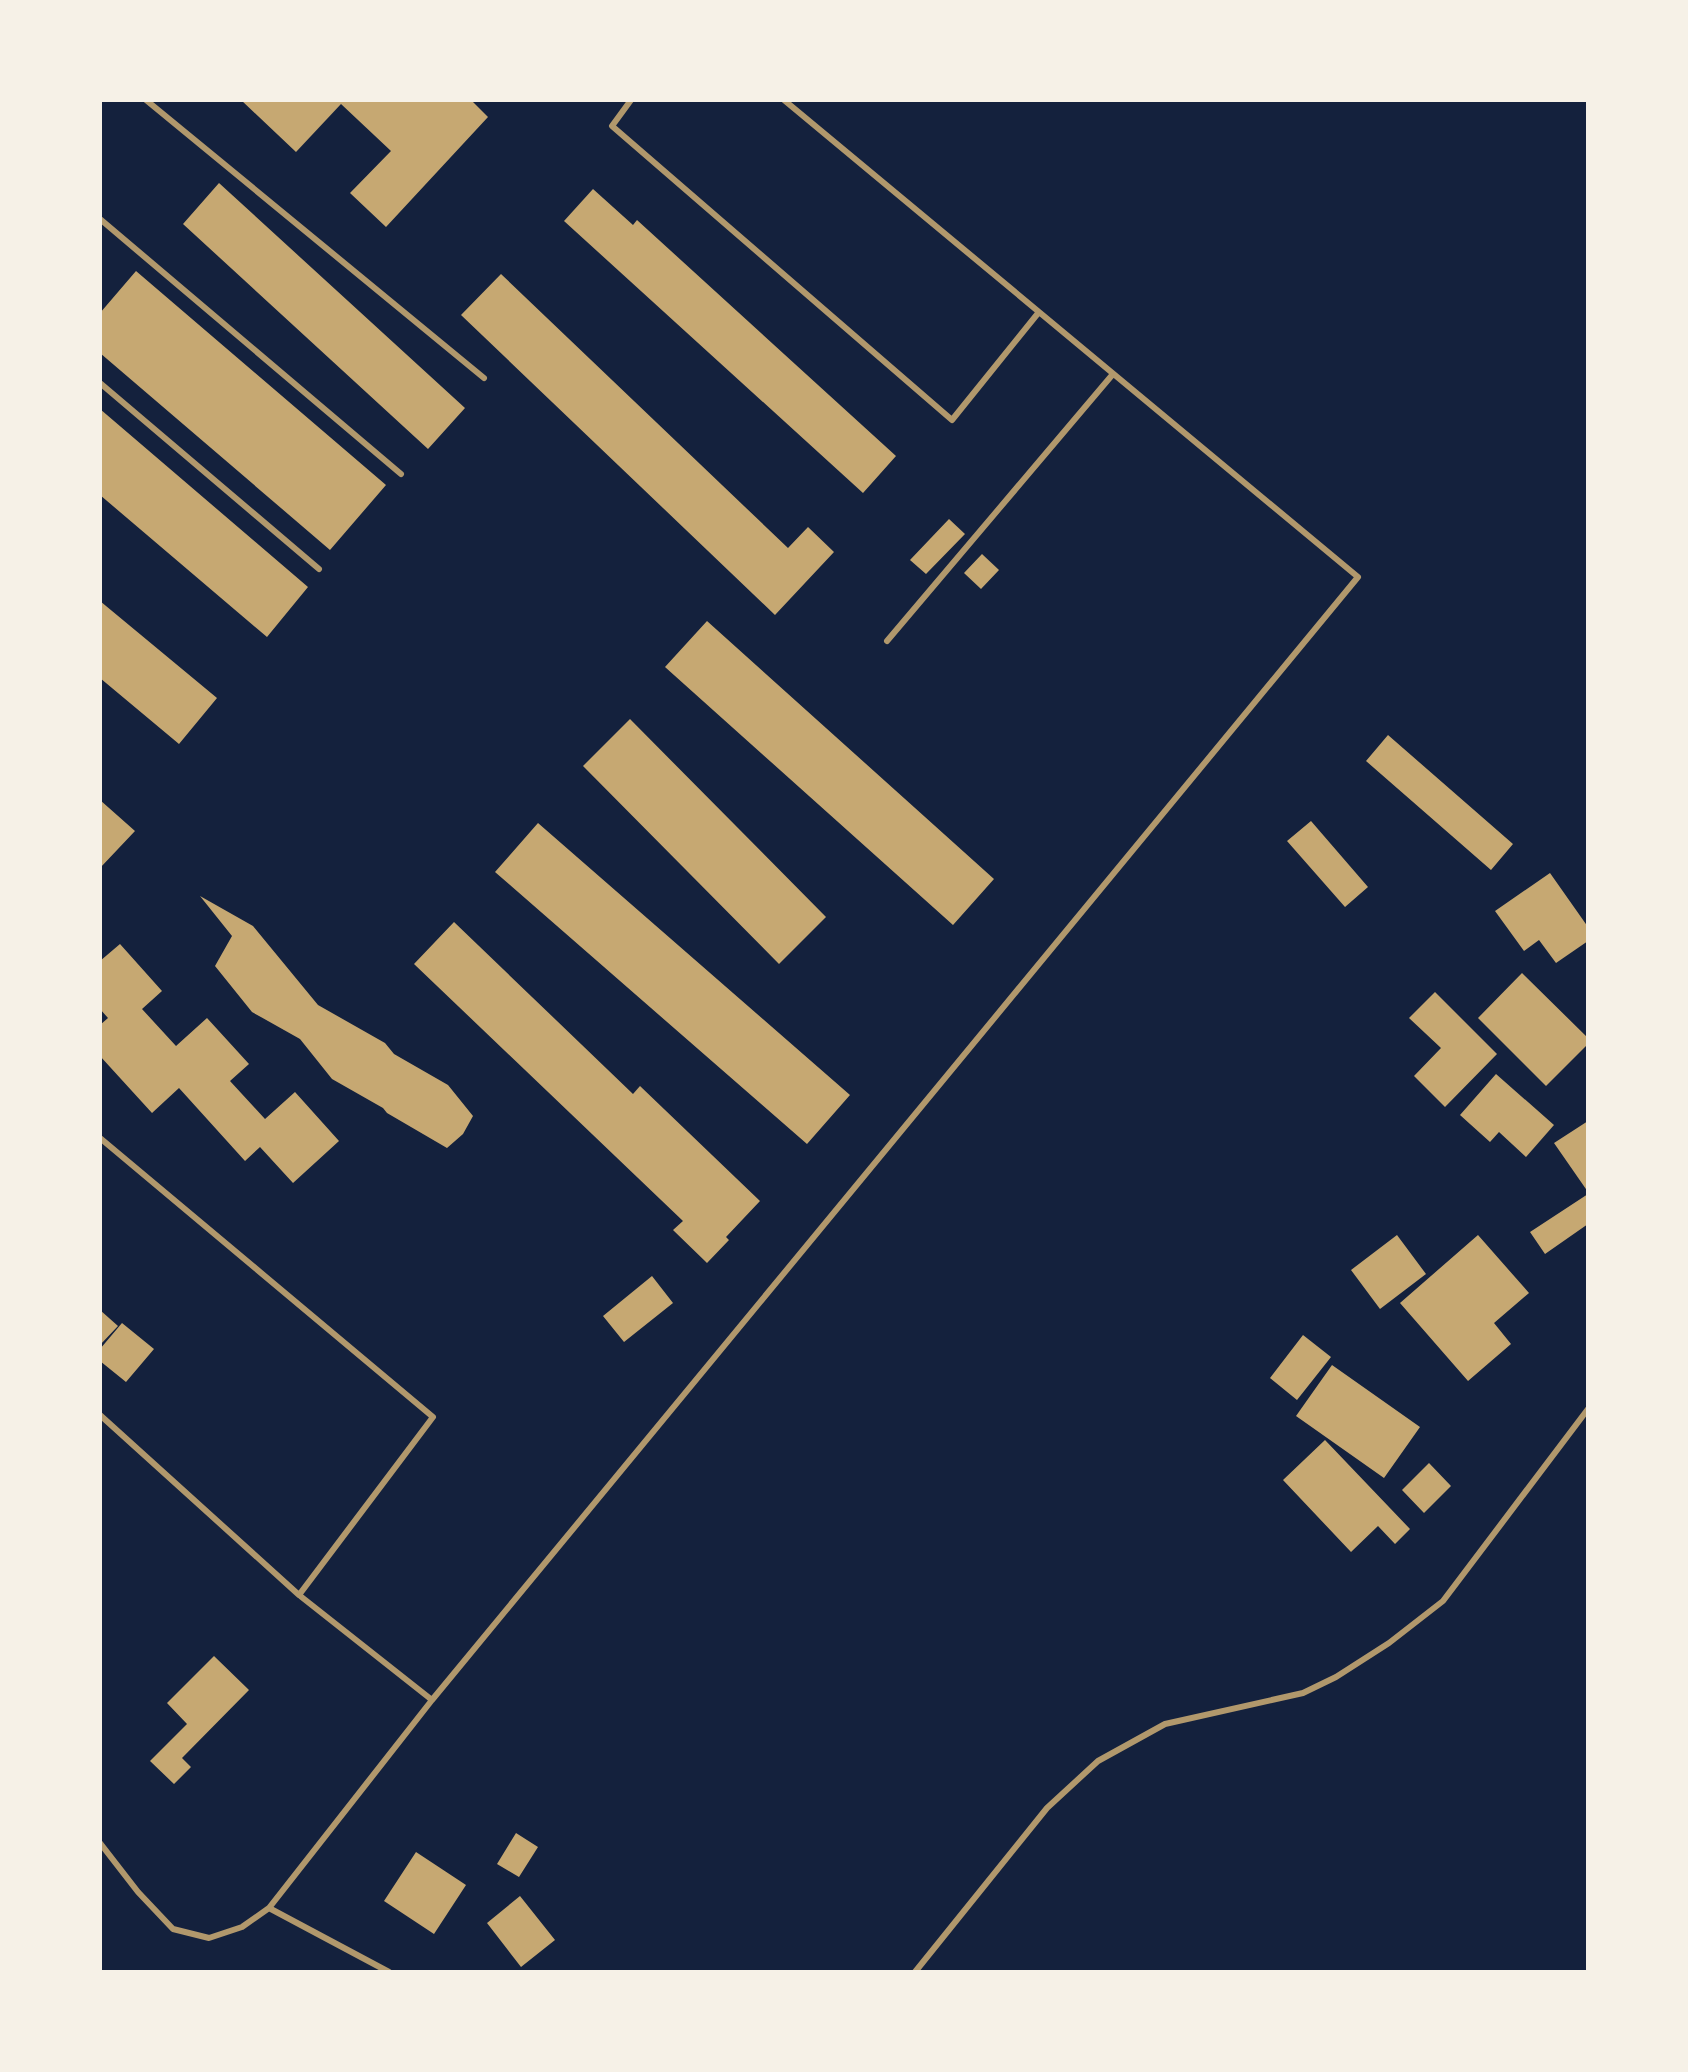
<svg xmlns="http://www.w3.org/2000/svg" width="1688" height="2072" viewBox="0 0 1688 2072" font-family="'Roboto Condensed',sans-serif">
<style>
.building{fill:#c6a872}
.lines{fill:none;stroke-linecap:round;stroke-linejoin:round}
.minor{stroke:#b1986c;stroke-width:6}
</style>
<rect width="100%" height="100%" fill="#14213d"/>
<path class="building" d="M241 100H471L488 117 386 227 350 193 391 151 341 104 296 152Z
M219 183 465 408 428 449 183 224Z
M593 189 633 225 637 220 896 456 863 493 564 221Z
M136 271 386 485 330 550 100 353V313Z
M501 274 788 548 808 527 834 552 775 615 461 315Z
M100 409 308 587 267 637 100 495Z
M949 519 965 534 926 574 910 560Z
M982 554 999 570 981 589 964 573Z
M100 601 217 698 179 744 100 678Z
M707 621 994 879 953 925 665 667Z
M630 719 826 917 779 964 583 766Z
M1388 735 1513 844 1491 870 1366 761Z
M100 800 135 831 100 868Z
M1311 821 1368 887 1345 907 1287 841Z
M538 823 850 1095 807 1144 495 872Z
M1550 873 1588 927V941L1556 963 1539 940 1524 951 1495 911Z
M200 896 253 926 318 1005 385 1043 394 1054 448 1085 473 1116 463 1134 447 1148 387 1113 383 1108 332 1079 300 1039 252 1012 215 966 232 936Z
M454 922 633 1094 640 1086 760 1201 726 1237 729 1240 707 1263 673 1230 683 1221 414 964Z
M120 944 162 991 142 1009 176 1046 207 1018 249 1064 230 1081 265 1119 295 1092 339 1141 293 1183 260 1147 245 1161 179 1088 152 1113 100 1056V1025L108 1018 100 1009V961Z
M1522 973 1588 1038V1044L1546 1086 1478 1018Z
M1435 992 1497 1054 1445 1107 1414 1076 1441 1048 1409 1018Z
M1496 1074 1554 1125 1526 1157 1499 1132 1490 1142 1460 1115Z
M1588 1121V1192L1554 1143Z
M1588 1194V1224L1545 1254 1530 1232Z
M1397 1235 1426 1274 1380 1309 1351 1270Z
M1478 1235 1529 1293 1494 1323 1511 1344 1468 1381 1400 1303Z
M652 1276 673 1303 624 1342 603 1316Z
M100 1310 118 1326 100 1345Z
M122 1323 154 1349 126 1382 100 1361V1349Z
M1303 1335 1331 1357 1297 1400 1270 1378Z
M1332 1365 1420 1427 1384 1478 1296 1416Z
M1325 1440 1410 1529 1395 1544 1378 1526 1351 1552 1283 1480Z
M1429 1463 1451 1486 1424 1513 1402 1490Z
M214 1656 249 1690 182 1758 191 1767 174 1784 150 1761 187 1724 167 1703Z
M516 1833 538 1847 519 1877 497 1864Z
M416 1852 466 1885 434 1934 384 1901Z
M520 1896 555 1940 521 1967 487 1923Z"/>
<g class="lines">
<path class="minor" d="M146 100 484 378
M631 100 612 126 952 420 1039 312
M100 219 401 474
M100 383 319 569
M887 641 1113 374
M100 1138 433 1417 299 1595 432 1700 1358 577 784 100
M100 1415 299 1595
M100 1843 138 1892 173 1929 209 1938 242 1927 269 1908 432 1700
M269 1908 389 1972
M915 1972 1047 1808 1098 1761 1165 1724 1303 1693 1336 1677 1389 1643 1443 1601 1588 1409"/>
</g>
<rect width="1688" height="2072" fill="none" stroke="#f6f1e7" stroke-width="204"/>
</svg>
